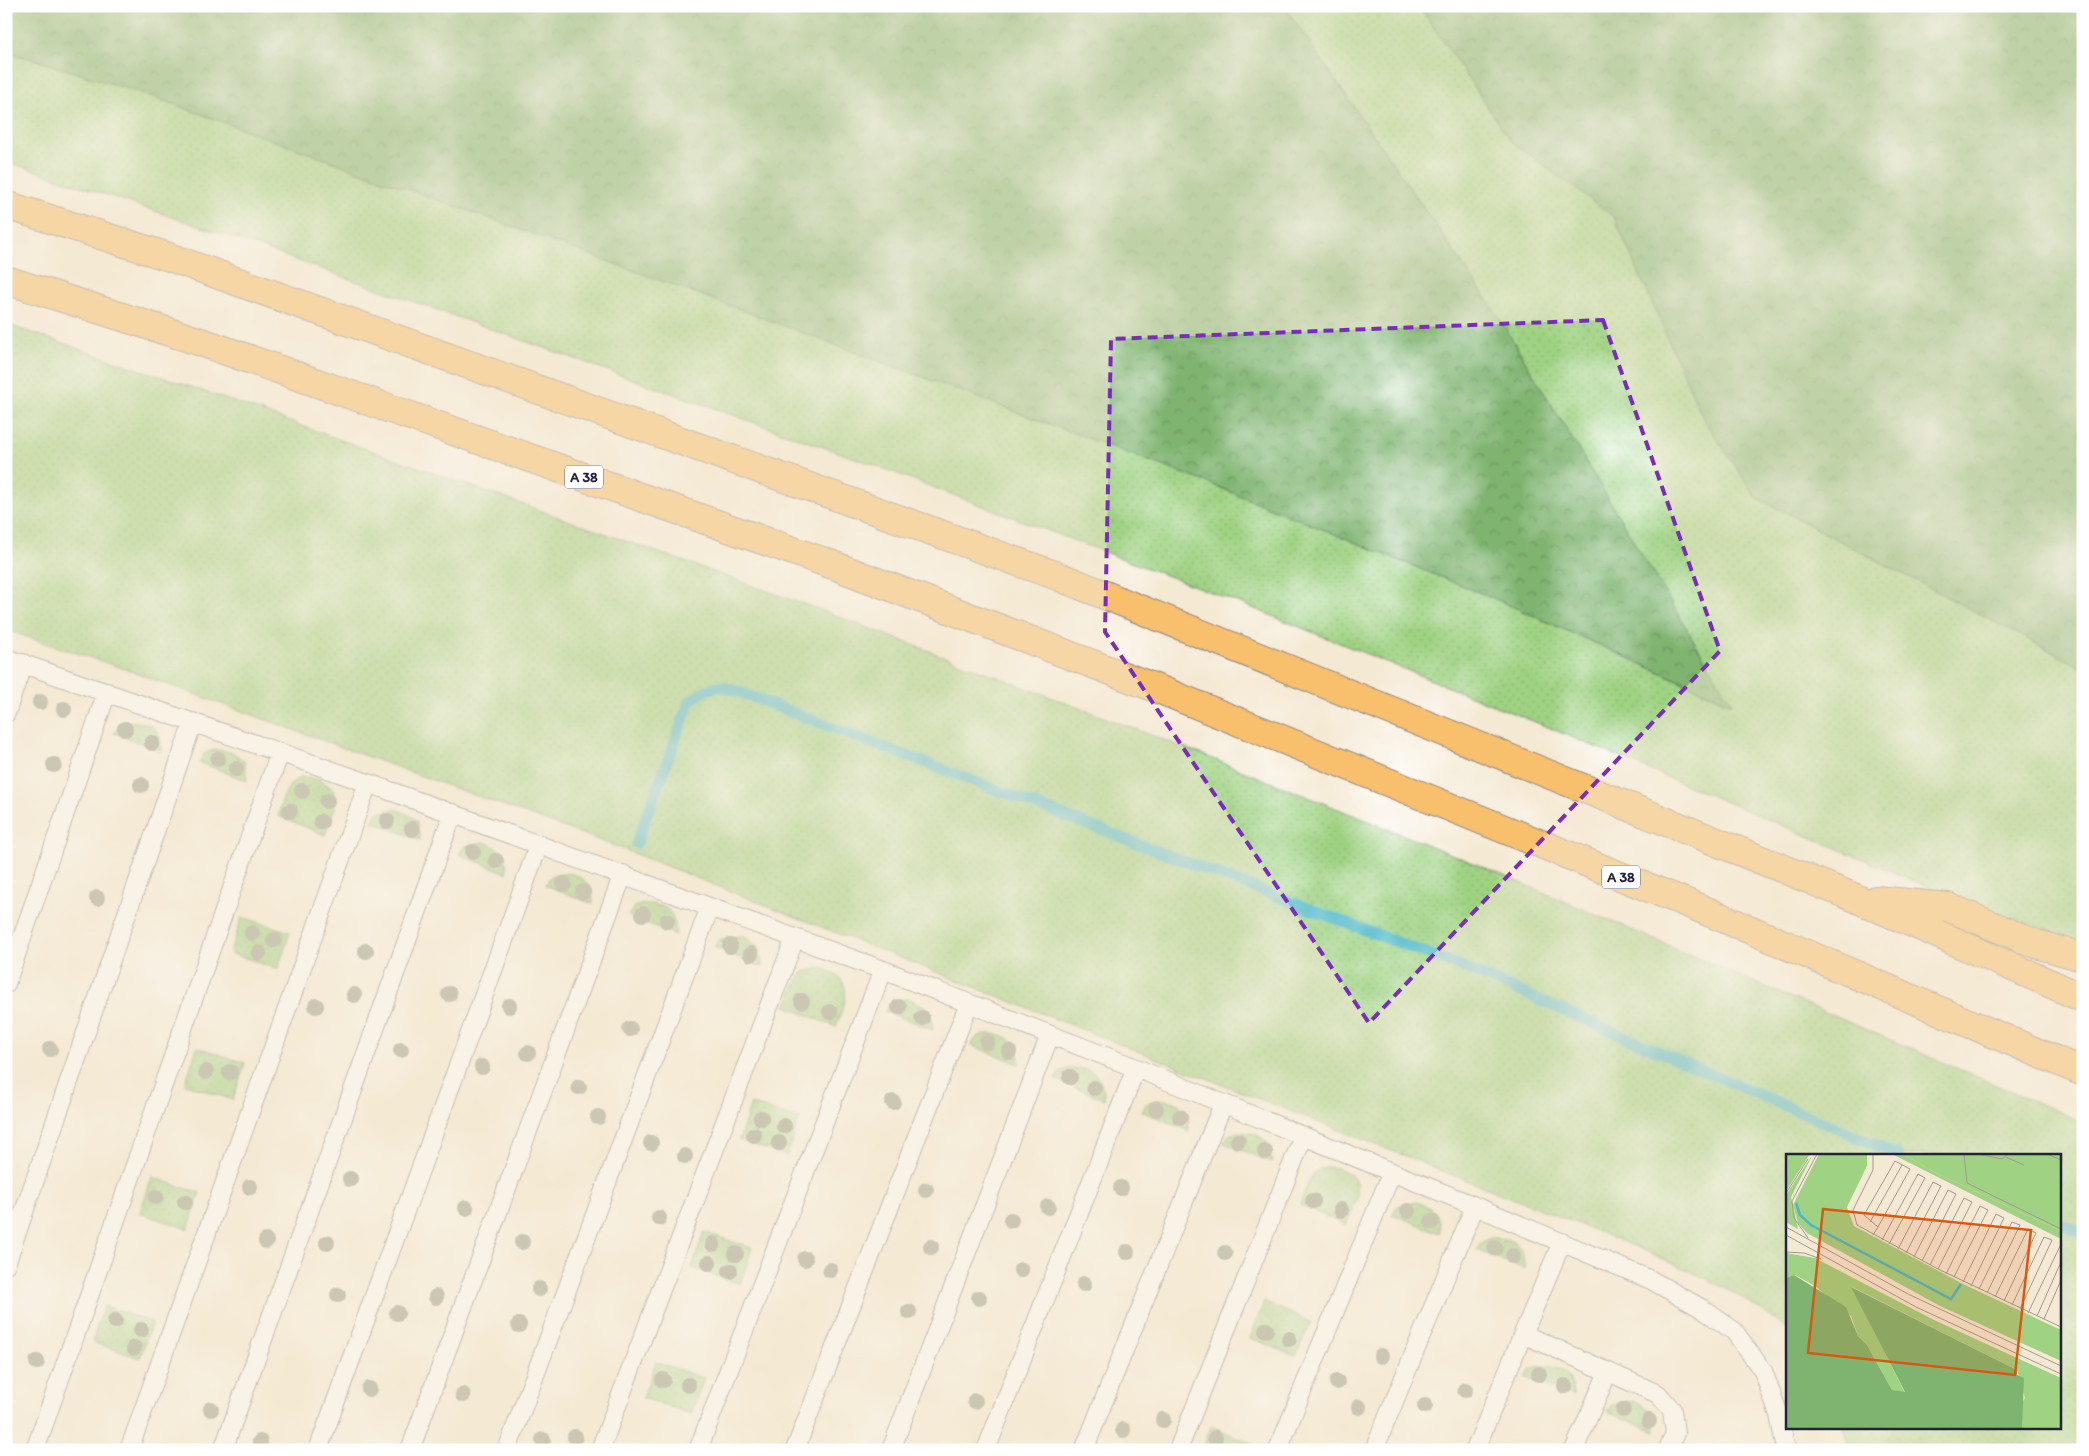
<svg xmlns="http://www.w3.org/2000/svg" width="2089" height="1456" viewBox="0 0 2089 1456" font-family="Itim,sans-serif">
<style>
.grass{fill:url(#grass-dots);stroke:#607a5e}
.forest{fill:url(#forest-crowns);stroke:#506b56}
.lines{fill:none;stroke-linecap:round;stroke-linejoin:round}
.stream{stroke:#4bb7c7;stroke-width:11}
.lane-casing{stroke:#8b8687;stroke-width:20}
.highway-casing{stroke:#8b8687;stroke-width:30}
.lane{stroke:#fff;stroke-width:18}
.highway{stroke:#f8bf6c;stroke-width:28}
.tree{fill:#999e8d}
.marked{fill:none;stroke:#7b2cbf;stroke-width:4;stroke-dasharray:10 6;stroke-linejoin:round}
.labels{text-anchor:middle;dominant-baseline:central;stroke-width:4;stroke-linejoin:round;paint-order:stroke}
.shield{fill:#fff;stroke:#646476;stroke-width:1}
.shield-label{font-size:14px;font-weight:bold;fill:#22223b}
.inset-river{fill:none;stroke:#4bb7c7;stroke-width:2.5}
.inset-road{fill:none;stroke:#a09996;stroke-width:1}
.view{fill:#de560e;fill-opacity:0.15;stroke:#de560e;stroke-width:2.5}
.inset-edge{fill:none;stroke:#22223b;stroke-width:2.5}
</style>
<defs>
<pattern id="grass-dots" width="8" height="8" patternUnits="userSpaceOnUse" patternTransform="scale(1.25)"><rect width="8" height="8" fill="#9fd282"/><path d="M2 2h.1M6 6h.1" fill="none" stroke="#89b471" stroke-width="1.8" stroke-linecap="round"/></pattern>
<pattern id="forest-crowns" width="20" height="18" patternUnits="userSpaceOnUse" patternTransform="scale(1.25)"><rect width="20" height="18" fill="#7fb470"/><path d="M2 6a3 3 0 1 1 6 0M12 15a3 3 0 1 1 6 0" fill="none" stroke="#68925d"/></pattern>
</defs>
<rect width="100%" height="100%" fill="#fff"/>
<filter id="ink" filterUnits="userSpaceOnUse"><feTurbulence type="fractalNoise" baseFrequency=".02" numOctaves="2"/><feDisplacementMap in="SourceGraphic" scale="10" xChannelSelector="R" yChannelSelector="G"/><feConvolveMatrix kernelMatrix="1 2 1 2 8 2 1 2 1" color-interpolation-filters="sRGB"/></filter>
<filter id="wash" filterUnits="userSpaceOnUse"><feTurbulence type="fractalNoise" baseFrequency=".0096" numOctaves="4" result="noise"/><feDisplacementMap in="SourceGraphic" scale="20" xChannelSelector="R" yChannelSelector="G"/><feGaussianBlur stdDeviation="1.12" result="paint"/><feColorMatrix in="noise" values="0 0 0 0 0 0 0 0 0 0 0 0 0 0 0 0 0 1.4 0 .05"/><feComposite in="paint" operator="in"/></filter>
<g filter="url(#wash)">
<rect width="100%" height="100%" fill="#f4e9d3"/>
<path class="grass" d="M1284 6H1419L1511 141 1614 217 1703 418 1756 497 2083 668V942L1960 900 1550 728 1245 605 874 465 237 239 6 161V51L151 96 679 287 1206 482 1500 601 1731 704 1495 311Z
M6 324 186 385 821 610 1188 749 1491 870 2083 1122V1450H1850L1843 1427H2060V1155H1788V1331C1744 1292 1687 1270 1634 1246L615 846 125 669 6 630Z
M129 722C150 721 163 729 161 751L114 733 120 725Z
M214 750C227 750 236 753 245 762L247 781 199 762 205 753Z
M302 777 319 779 333 789 335 808 325 835 278 816C283 800 285 783 302 777Z
M396 809 411 816 417 821 420 840 372 821 377 813Z
M484 842C501 848 507 855 507 873L459 854 465 846Z
M570 873C587 879 593 886 593 904L545 885 551 876Z
M643 904C666 903 676 912 676 935L628 916 634 907Z
M242 917 290 932 278 969 230 953Z
M739 936 746 938 760 948 762 967 714 947 720 939Z
M822 968C857 980 845 1001 836 1027L786 1006 797 980 803 972Z
M909 999 924 1006 930 1011 933 1030 885 1011C891 1001 897 1000 909 999Z
M986 1034C1008 1033 1019 1041 1019 1064L971 1045 977 1037Z
M197 1047 245 1063 233 1100 185 1084Z
M1071 1068C1093 1068 1104 1076 1104 1099L1055 1079 1061 1071Z
M1156 1100C1179 1099 1189 1108 1189 1131L1141 1111 1147 1103Z
M751 1104 799 1119 787 1156 739 1140Z
M1238 1132C1252 1132 1260 1135 1269 1144L1272 1163 1224 1143 1229 1135Z
M1325 1167C1337 1167 1346 1170 1355 1179L1358 1197 1346 1225 1300 1205C1306 1190 1308 1172 1325 1167Z
M152 1177 200 1193 188 1229 140 1213Z
M1417 1202C1434 1208 1440 1215 1440 1233L1392 1214 1398 1206Z
M704 1232 752 1248 740 1284 692 1268Z
M1491 1238C1514 1237 1524 1246 1524 1269L1476 1250 1482 1241Z
M1264 1302 1311 1322 1296 1356 1250 1338Z
M104 1306 152 1322 140 1358 92 1342Z
M656 1362 704 1378 691 1414 643 1398Z
M1540 1366C1562 1366 1573 1374 1573 1396L1525 1377 1531 1369Z
M1633 1401 1639 1403 1653 1413 1655 1431 1607 1412 1613 1404Z
M1211 1426 1258 1446 1256 1450H1202Z"/>
<path class="forest" d="M6 6H1284L1495 311 1732 704 1500 601 1206 482 679 287 151 96 6 51Z
M1419 6H2083V668L1756 497 1703 418 1614 217 1511 141Z"/>
<g class="lines">
<path class="stream" d="M636 844 690 701 706 690 723 686 1465 968 1899 1155
M2060 1224 2083 1233"/>
</g>
</g>
<g filter="url(#ink)">
<g class="lines">
<defs>
<path id="lane" d="M6 658 368 783 883 970 1136 1068 1475 1206 1651 1280 1701 1308 1734 1331 1763 1371 1779 1415 1786 1450
M6 713 23 663
M6 984 107 692
M1562 1242 1523 1334 1658 1394 1672 1410 1675 1433 1668 1450
M6 1264 193 722
M35 1450 280 752
M129 1450 368 783
M223 1450 453 813
M318 1450 539 844
M410 1450 623 874
M507 1450 710 907
M600 1450 795 938
M698 1450 883 970
M795 1450 969 1003
M891 1450 1050 1035
M986 1450 1136 1068
M1084 1450 1223 1104
M1178 1450 1303 1137
M1278 1450 1392 1172
M1374 1450 1475 1206
M1475 1450 1523 1334
M1574 1450 1608 1372"/>
<path id="highway" d="M6 205 166 256 1060 577 1853 897 2083 998
M6 280 201 342 833 565 1158 689 1704 910 2083 1072
M1876 900 1948 907 2036 944 2083 957"/>
</defs>
<use href="#lane" class="lane-casing"/>
<use href="#highway" class="highway-casing"/>
<use href="#lane" class="lane"/>
<use href="#highway" class="highway"/>
</g>
<g class="tree">
<circle cx="40" cy="702" r="8"/>
<circle cx="64" cy="709" r="8"/>
<circle cx="125" cy="729" r="8"/>
<circle cx="152" cy="743" r="8"/>
<circle cx="218" cy="759" r="8"/>
<circle cx="54" cy="765" r="8"/>
<circle cx="236" cy="769" r="8"/>
<circle cx="141" cy="785" r="8"/>
<circle cx="302" cy="791" r="8"/>
<circle cx="327" cy="801" r="8"/>
<circle cx="290" cy="811" r="8"/>
<circle cx="387" cy="821" r="8"/>
<circle cx="321" cy="822" r="8"/>
<circle cx="412" cy="829" r="8"/>
<circle cx="473" cy="852" r="8"/>
<circle cx="496" cy="861" r="8"/>
<circle cx="564" cy="884" r="8"/>
<circle cx="583" cy="892" r="8"/>
<circle cx="97" cy="898" r="8"/>
<circle cx="643" cy="914" r="8"/>
<circle cx="667" cy="921" r="8"/>
<circle cx="252" cy="933" r="8"/>
<circle cx="274" cy="940" r="8"/>
<circle cx="730" cy="946" r="8"/>
<circle cx="366" cy="951" r="8"/>
<circle cx="259" cy="953" r="8"/>
<circle cx="751" cy="954" r="8"/>
<circle cx="449" cy="994" r="8"/>
<circle cx="354" cy="995" r="8"/>
<circle cx="802" cy="1001" r="8"/>
<circle cx="316" cy="1006" r="8"/>
<circle cx="509" cy="1006" r="8"/>
<circle cx="899" cy="1007" r="8"/>
<circle cx="830" cy="1012" r="8"/>
<circle cx="922" cy="1018" r="8"/>
<circle cx="630" cy="1029" r="8"/>
<circle cx="987" cy="1042" r="8"/>
<circle cx="50" cy="1049" r="8"/>
<circle cx="401" cy="1050" r="8"/>
<circle cx="1009" cy="1052" r="8"/>
<circle cx="528" cy="1053" r="8"/>
<circle cx="482" cy="1067" r="8"/>
<circle cx="206" cy="1072" r="8"/>
<circle cx="230" cy="1072" r="8"/>
<circle cx="1070" cy="1077" r="8"/>
<circle cx="579" cy="1087" r="8"/>
<circle cx="1094" cy="1088" r="8"/>
<circle cx="893" cy="1102" r="8"/>
<circle cx="1156" cy="1109" r="8"/>
<circle cx="598" cy="1117" r="8"/>
<circle cx="1180" cy="1117" r="8"/>
<circle cx="761" cy="1118" r="8"/>
<circle cx="784" cy="1126" r="8"/>
<circle cx="754" cy="1135" r="8"/>
<circle cx="1238" cy="1141" r="8"/>
<circle cx="651" cy="1143" r="8"/>
<circle cx="779" cy="1143" r="8"/>
<circle cx="1265" cy="1152" r="8"/>
<circle cx="685" cy="1156" r="8"/>
<circle cx="350" cy="1179" r="8"/>
<circle cx="250" cy="1187" r="8"/>
<circle cx="1121" cy="1188" r="8"/>
<circle cx="926" cy="1190" r="8"/>
<circle cx="156" cy="1197" r="8"/>
<circle cx="1313" cy="1201" r="8"/>
<circle cx="185" cy="1202" r="8"/>
<circle cx="1048" cy="1207" r="8"/>
<circle cx="466" cy="1208" r="8"/>
<circle cx="1341" cy="1210" r="8"/>
<circle cx="1408" cy="1211" r="8"/>
<circle cx="659" cy="1218" r="8"/>
<circle cx="1011" cy="1220" r="8"/>
<circle cx="1432" cy="1222" r="8"/>
<circle cx="266" cy="1241" r="8"/>
<circle cx="522" cy="1242" r="8"/>
<circle cx="327" cy="1243" r="8"/>
<circle cx="713" cy="1244" r="8"/>
<circle cx="931" cy="1247" r="8"/>
<circle cx="1495" cy="1248" r="8"/>
<circle cx="1127" cy="1252" r="8"/>
<circle cx="1225" cy="1253" r="8"/>
<circle cx="736" cy="1254" r="8"/>
<circle cx="1513" cy="1256" r="8"/>
<circle cx="805" cy="1259" r="8"/>
<circle cx="709" cy="1263" r="8"/>
<circle cx="830" cy="1270" r="8"/>
<circle cx="1021" cy="1270" r="8"/>
<circle cx="730" cy="1271" r="8"/>
<circle cx="1084" cy="1284" r="8"/>
<circle cx="539" cy="1289" r="8"/>
<circle cx="338" cy="1295" r="8"/>
<circle cx="436" cy="1297" r="8"/>
<circle cx="979" cy="1298" r="8"/>
<circle cx="909" cy="1312" r="8"/>
<circle cx="397" cy="1313" r="8"/>
<circle cx="115" cy="1321" r="8"/>
<circle cx="519" cy="1325" r="8"/>
<circle cx="141" cy="1330" r="8"/>
<circle cx="1266" cy="1330" r="8"/>
<circle cx="1289" cy="1339" r="8"/>
<circle cx="134" cy="1348" r="8"/>
<circle cx="1381" cy="1356" r="8"/>
<circle cx="37" cy="1362" r="8"/>
<circle cx="1539" cy="1374" r="8"/>
<circle cx="663" cy="1380" r="8"/>
<circle cx="1337" cy="1382" r="8"/>
<circle cx="688" cy="1385" r="8"/>
<circle cx="1565" cy="1386" r="8"/>
<circle cx="369" cy="1389" r="8"/>
<circle cx="1465" cy="1390" r="8"/>
<circle cx="463" cy="1395" r="8"/>
<circle cx="975" cy="1401" r="8"/>
<circle cx="1425" cy="1406" r="8"/>
<circle cx="1359" cy="1407" r="8"/>
<circle cx="211" cy="1409" r="8"/>
<circle cx="1623" cy="1410" r="8"/>
<circle cx="1163" cy="1420" r="8"/>
<circle cx="1649" cy="1421" r="8"/>
<circle cx="1123" cy="1430" r="8"/>
<circle cx="575" cy="1437" r="8"/>
<circle cx="1215" cy="1438" r="8"/>
<circle cx="543" cy="1440" r="8"/>
<circle cx="260" cy="1442" r="8"/>
</g>
</g>
<path d="M0 0H2089V1456H0ZM1603 320 1720 651 1369 1023 1105 632 1111 339Z" fill="#f4e9d3" fill-opacity=".55" fill-rule="evenodd"/>
<path class="marked" d="M1603 320 1720 651 1369 1023 1105 632 1111 339Z"/>
<g class="labels">
<g class="shield">
<rect x="565" y="465.5" width="38" height="23" rx="4"/>
<rect x="1602" y="865.5" width="38" height="23" rx="4"/>
</g>
<g class="shield-label">
<text x="584" y="477">A 38</text>
<text x="1621" y="877">A 38</text>
</g>
</g>
<g transform="translate(1786 1154)">
<rect width="275" height="275" fill="#f4e9d3"/>
<path d="M0 0H24L0 37ZM27 0 5 43 12 75 0 68V41ZM33 0H81V12L61 53 68 72 177 130 275 176V207L154 152 21 79 12 69 7 51ZM106 0H117L148 18 275 77V85ZM0 99 29 104 148 166 275 224V275H236L235 250 239 244 231 216 66 133 119 239 106 236 81 191 72 182 65 162 29 132 9 121 0 124Z" fill="#9fd282"/>
<path d="M8 121 60 153 72 182 81 191 106 236 119 238 65 133 231 216V221L238 224 236 275H0V124Z" fill="#7fb470"/>
<path d="M117 0H275V77L148 18Z" fill="#9fd282"/>
<path class="inset-river" d="M10 49 14 61 25 71 165 145 175 130"/>
<path class="inset-road" d="M87 0V16L67 56 71 71 152 115 275 173M178 0 181 29 275 75M192 0 216 5 222 0M261 0 275 6M220 3 238 11M0 39 22 5M84 68 116 11M0 73 122 140 275 212M0 81 130 153 275 220M87 81 92 73 78 61 109 7 124 15 92 73M22 84 8 64 6 47 31 0M96 86 132 20 139 24 103 90M112 95 147 28 155 32 120 99M0 98 18 99 35 105M128 103 162 36 170 40 136 107M144 111 178 44 186 48 152 115M160 120 194 52 202 56 168 123M177 128 210 60 218 64 185 132M193 135 226 68 234 71 201 139M209 143 242 75 250 79 218 147M226 151 258 83 266 86 234 155M242 159 275 90M251 162 275 108M258 165 275 126"/>
<path class="view" d="M37 55 245 76 229 221 22 199Z"/>
<rect width="275" height="275" class="inset-edge"/>
</g>
<rect width="2089" height="1456" fill="none" stroke="#fff" stroke-width="25"/>
</svg>
